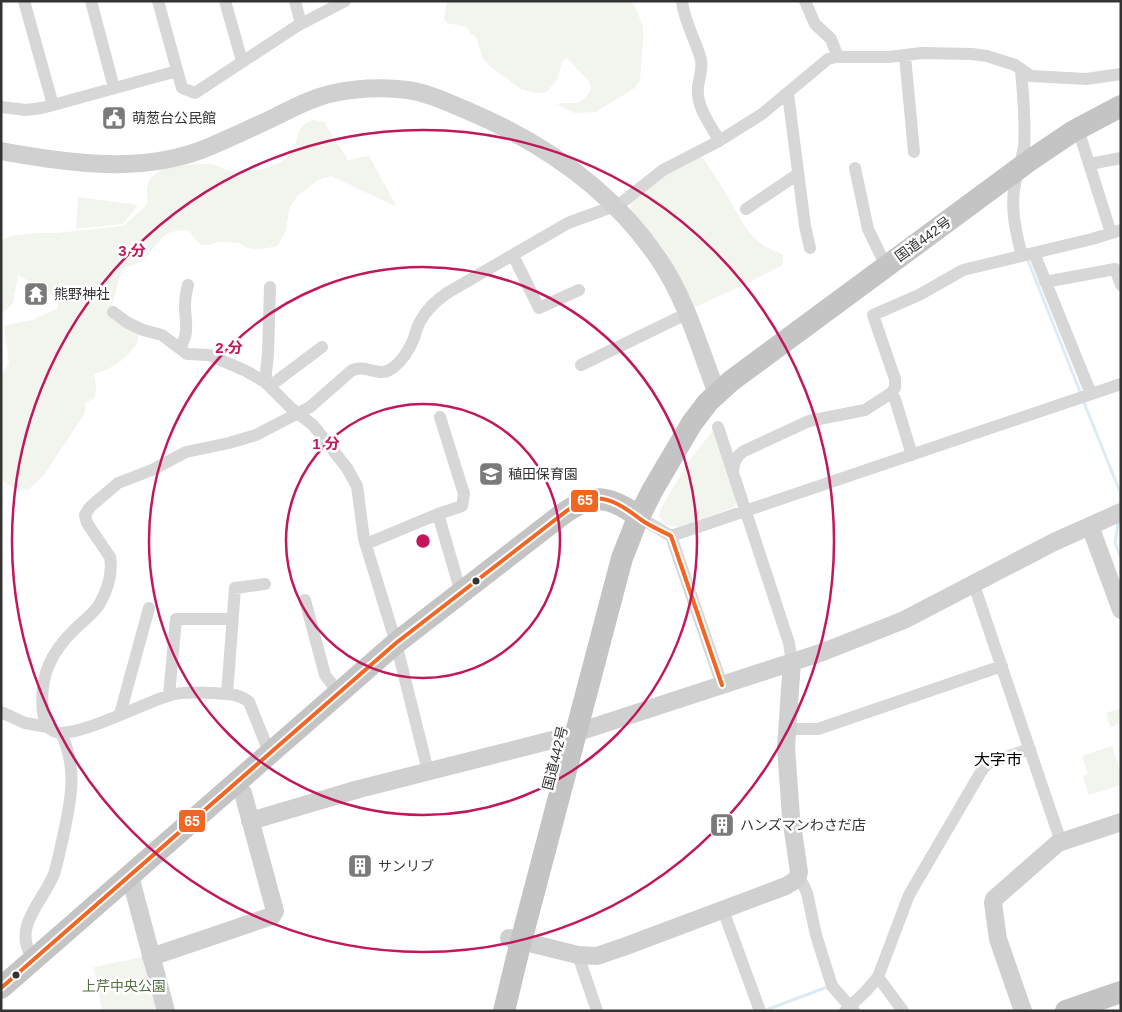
<svg xmlns="http://www.w3.org/2000/svg" width="1122" height="1012" viewBox="0 0 1122 1012" font-family="Arial,'Noto Sans JP',sans-serif">
<style>
.green{fill:#f1f5ed}
.lines{fill:none;stroke-linecap:round;stroke-linejoin:round}
.stream{stroke:#ddebf3;stroke-width:3}
.street{stroke:#d7d7d7;stroke-width:12}
.secondary{stroke:#d0d0d0;stroke-width:18}
.highway{stroke:#c4c4c4;stroke-width:22}
.bus-1-casing{stroke:#fff;stroke-width:8}
.bus-1{stroke:#f26522;stroke-width:4}
.ring{fill:none;stroke:#c2185b;stroke-width:2.5}
.bus-dot{fill:#333;stroke:#fff;stroke-width:2}
.labels{text-anchor:middle;dominant-baseline:central;stroke-width:5;stroke-linejoin:round;paint-order:stroke}
.poi-label{font-size:14px;fill:#333;stroke:#fff;text-anchor:start}
.street-label{font-size:14px;fill:#333;stroke:#fff}
.park-label{font-size:14px;fill:#56703f;stroke:#fff}
.quarter-label{font-size:16px;fill:#000;stroke:#fff}
.centre{fill:#c2185b;stroke:#fff;stroke-width:2.5}
.ring-label{font-size:15px;text-anchor:middle;font-weight:bold;fill:#c2185b;stroke:#fff;stroke-width:5;stroke-linejoin:round;paint-order:stroke}
.line-badge{stroke:#fff;stroke-width:2}
.badge-label{font-size:14px;text-anchor:middle;font-weight:bold;fill:#fff}
</style>
<rect width="100%" height="100%" fill="#fff"/>
<path class="green" d="M447 1H630L634 4 643 27V41L640 80 635 88 596 112 575 113 557 104C574 100 579 110 591 89L589 81 567 58 562 61 558 78 547 92 534 93 521 89 491 67 483 59 476 37 470 33 467 27 447 23 444 18Z
M314 120 324 122 348 160 369 156 397 207 331 176 318 180 298 195 289 209 286 231 278 246C265 248 250 253 240 243L218 242 208 245 199 244 189 231C162 228 160 243 144 259 139 264 129 266 122 269L109 315 138 331C138 335 138 340 137 343 129 358 110 370 94 374L96 387 95 397 85 404V413L44 475 28 490 5 484 1 475V375L9 364 4 326 32 320 58 308 56 297 18 275 13 303 1 314V240L12 236 36 233H56L123 226 144 208 148 202C142 172 163 167 187 165 194 165 203 163 210 164 223 166 227 174 243 172 259 170 281 167 292 152 300 140 294 125 314 120Z
M699 157 703 158C712 171 720 184 728 197 743 223 752 246 783 254V265L737 288 693 308 678 273 665 251 631 210V202L660 176Z
M78 197 138 205 123 224 76 229Z
M714 429 737 499 735 507 678 527 666 525 659 516 661 508 690 460Z
M1121 708V723L1110 727 1106 713Z
M1112 746 1121 773V785L1089 795 1083 776 1088 774 1082 756Z
M143 957 159 1011H102L94 967Z"/>
<g class="lines">
<path class="stream" d="M1027 258 1081 394
M1083 400 1120 492V502
M1118 524 1115 543 1121 558
M766 1010 827 987 828 988"/>
<path class="street" d="M24 1 53 105
M91 1 114 88
M158 1 182 88 195 93 297 26 345 1
M225 1 242 61
M295 1 301 24
M682 1C684 22 696 40 701 60 703 69 699 78 698 87 696 107 710 124 719 140
M805 1 815 24 831 39 838 57
M905 56 914 152
M1021 70C1023 95 1026 121 1024 147 1022 159 1017 171 1015 184 1010 208 1016 233 1022 256
M788 94 805 226 810 248
M1 107 26 110 42 108 177 71
M1078 129 1111 233
M1090 164 1121 158
M855 168 868 229 886 266
M746 209 798 174
M1034 253 1091 394
M513 255 539 308 579 290
M1045 282 1115 269 1121 285
M113 312 128 323 143 330 162 335 187 354 209 355 246 371 265 382 291 408 313 425 347 468 357 486 364 539 396 643 428 771
M180 348C190 331 185 323 185 305 185 298 186 292 188 285
M581 365 686 314
M265 382 268 354 270 287
M270 386 322 347
M891 393 895 399 912 455
M718 427 789 643 792 662
M733 473C733 463 736 456 744 451L809 421 865 410 891 393 895 388V379L873 315 919 295 963 270 1092 239 1121 230
M438 514 461 593
M639 517 671 536 722 685
M671 536 1121 384
M366 544 438 514 462 506 464 494 440 417
M974 585 1061 842
M305 600 325 675 339 693
M227 694 235 588 265 584
M169 695 176 619H232
M1 712 25 723 48 727
M120 714 149 608
M786 729H818L1002 666
M270 754 249 702C239 693 226 694 213 693 199 693 184 691 171 695 145 702 78 738 56 732 46 729 44 719 43 711 39 677 51 652 75 629 83 621 93 614 99 605 107 591 113 574 110 557L87 523 85 515 90 507 118 483 152 470 186 452 229 443 256 435 310 407 351 371C365 363 379 378 391 369 401 363 410 349 414 338 416 332 417 326 421 320 427 309 437 300 447 293L568 223 620 204 663 170 719 141 762 114 828 59 836 57H889L922 53 972 54 987 56 1015 65 1031 76 1086 79 1121 74
M797 879 803 884 807 893 816 935 832 986 854 1011
M723 910 760 1011
M578 955 597 1011
M34 960C10 928 43 902 54 874 58 862 60 849 63 837 71 801 78 768 61 733
M878 977 903 1011
M845 1011 866 991 878 977 909 895 982 770 988 763 1030 749"/>
<path class="secondary" d="M1 151C70 163 142 175 209 147 232 137 254 127 277 116 295 107 314 97 334 93 357 88 384 87 408 90 428 93 447 102 466 110 542 142 611 189 658 258 685 297 699 346 716 391
M1090 526 1121 610
M250 821 359 789 560 738 823 652 904 620 1054 542 1121 512
M130 876 166 1011
M509 938 578 955 597 956 626 946 786 886 797 879 799 872 791 817 786 747 792 662
M151 957 272 916 275 911 243 793 235 784
M1023 1011 998 939 993 903 994 899 1058 843 1121 822"/>
<path class="highway" d="M1 988 396 643 560 516C591 493 608 494 639 517
M504 1011 520 945 622 558 635 525 652 491 692 423 708 402 731 381 1029 161 1072 132 1121 106
M1066 1011 1121 992"/>
<defs>
<path id="bus-1" d="M1 988 396 643 560 516C569 509 579 501 591 499 611 496 628 510 643 521 652 527 662 531 671 536L722 685"/>
</defs>
<use href="#bus-1" class="bus-1-casing"/>
<use href="#bus-1" class="bus-1"/>
</g>
<g class="ring">
<circle cx="423" cy="541" r="137"/>
<circle cx="423" cy="541" r="274"/>
<circle cx="423" cy="541" r="411"/>
</g>
<defs>
<symbol id="civic-square" viewBox="-11 -11 22 22"><rect x="-9" y="-9" width="18" height="18" rx="4" fill="#7a7a7a" stroke="#fff"/><path d="M-.6-6.5H3V-4.5H.6V-3L4-1V1h2V6H-6V1h2V-1L-.6-3ZM-1.2 2.5V6h2.4V2.5Z" fill="#fff"/></symbol>
<symbol id="temple-square" viewBox="-11 -11 22 22"><rect x="-9" y="-9" width="18" height="18" rx="4" fill="#7a7a7a" stroke="#fff"/><path d="M0-6L5-2H3V0L6.5 2.5H4V6H1.5V3h-3V6H-4V2.5H-6.5L-3 0V-2H-5Z" fill="#fff"/></symbol>
<symbol id="school-square" viewBox="-11 -11 22 22"><rect x="-9" y="-9" width="18" height="18" rx="4" fill="#7a7a7a" stroke="#fff"/><path d="M0-5L7-2L0 1L-7-2ZM-4 1L0 2.5L4 1V4Q0 6-4 4Z" fill="#fff"/></symbol>
<symbol id="building-square" viewBox="-11 -11 22 22"><rect x="-9" y="-9" width="18" height="18" rx="4" fill="#7a7a7a" stroke="#fff"/><path d="M-4-6H4V6H1V3H-1V6H-4ZM-2.5-4.3h1.7v1.8h-1.7ZM.8-4.3h1.7v1.8H.8ZM-2.5-1h1.7V.8h-1.7ZM.8-1h1.7V.8H.8Z" fill="#fff"/></symbol>
</defs>
<g fill-rule="evenodd">
<use href="#civic-square" x="100" y="104" width="28" height="28"/>
<use href="#temple-square" x="22" y="280" width="28" height="28"/>
<use href="#school-square" x="477" y="460" width="28" height="28"/>
<use href="#building-square" x="708" y="811" width="28" height="28"/>
<use href="#building-square" x="346" y="852" width="28" height="28"/>
</g>
<g class="bus-dot">
<circle cx="476" cy="581" r="4.5"/>
<circle cx="16" cy="975" r="4.5"/>
</g>
<g class="labels">
<g class="poi-label">
<text x="132" y="118">萌葱台公民館</text>
<text x="54" y="294">熊野神社</text>
<text x="508" y="474">稙田保育園</text>
<text x="740" y="825">ハンズマンわさだ店</text>
<text x="378" y="866">サンリブ</text>
</g>
<g class="street-label">
<text transform="translate(923 239) rotate(-36)">国道442号</text>
<text transform="translate(555 758) rotate(-76)">国道442号</text>
</g>
<g class="park-label">
<text x="124" y="986">上芹中央公園</text>
</g>
<g class="quarter-label">
<text x="998" y="759">大字市</text>
</g>
</g>
<circle cx="423" cy="541" r="8" class="centre"/>
<g class="ring-label">
<text x="132" y="256">3 分</text>
<text x="229" y="353">2 分</text>
<text x="326" y="449">1 分</text>
</g>
<g class="line-badge">
<rect x="570" y="489" width="29" height="24" rx="5" fill="#f26522"/>
<rect x="178" y="809" width="28" height="24" rx="5" fill="#f26522"/>
</g>
<g class="badge-label">
<text x="585" y="505">65</text>
<text x="192" y="826">65</text>
</g>
<rect width="1122" height="1012" fill="none" stroke="#333333" stroke-width="5"/>
</svg>
